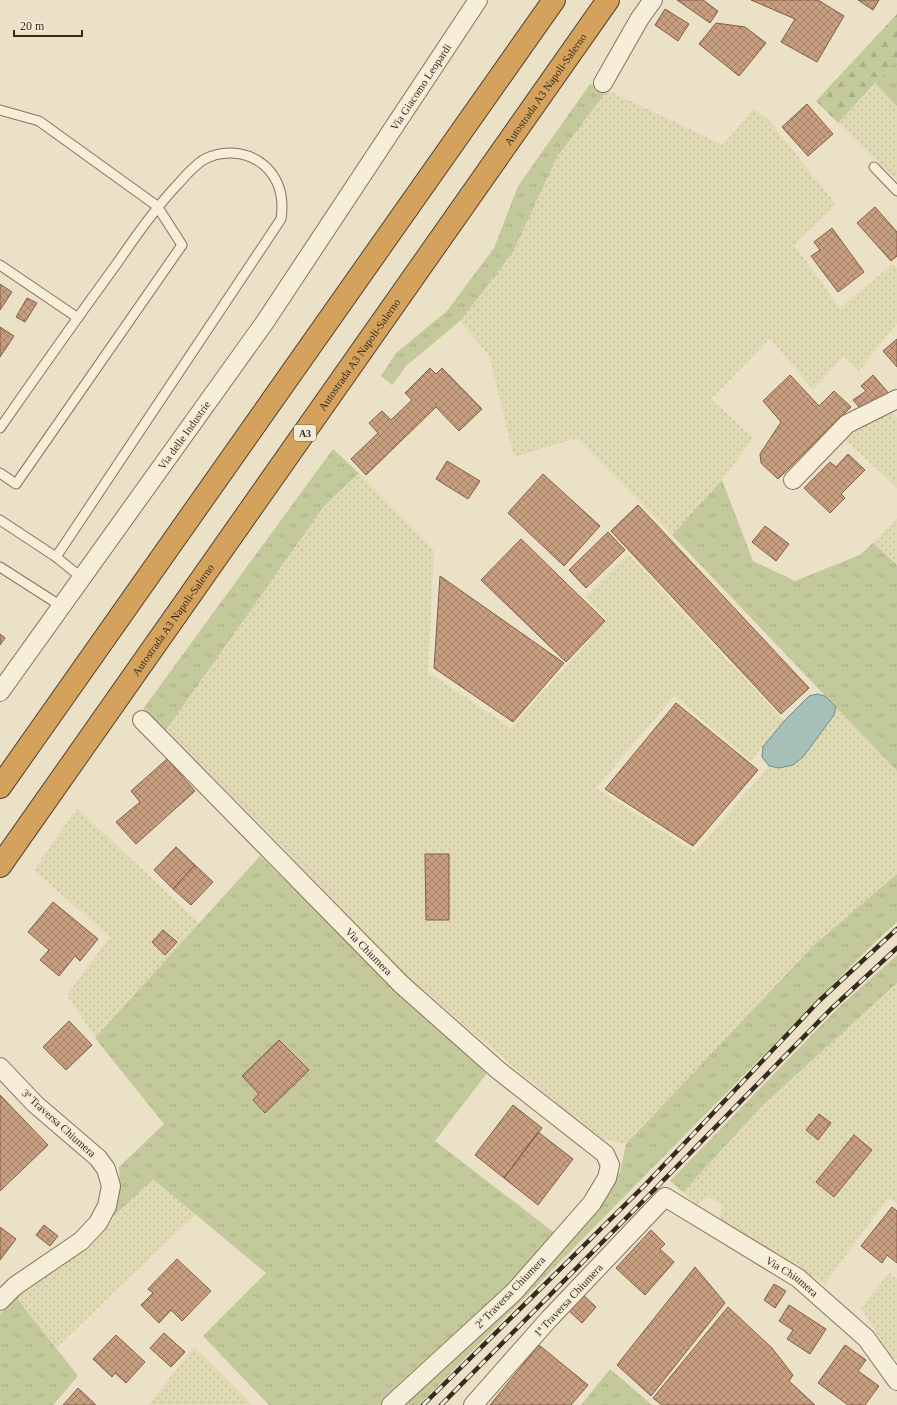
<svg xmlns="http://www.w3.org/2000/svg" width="897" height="1405" viewBox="0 0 897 1405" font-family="Georgia,serif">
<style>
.farmland{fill:url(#farmland-dots)}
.grass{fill:url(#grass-tufts)}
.forest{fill:url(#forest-firs)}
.water{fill:#a7bfb9;stroke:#6f8d86}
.building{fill:url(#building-cross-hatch);stroke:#835e45}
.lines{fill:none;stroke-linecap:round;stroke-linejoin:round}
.lane-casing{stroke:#86735d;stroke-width:11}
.street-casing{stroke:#86735d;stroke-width:20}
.highway-casing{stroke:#544231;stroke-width:24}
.lane{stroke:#f7eed9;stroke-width:9}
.street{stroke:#f7eed9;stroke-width:18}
.highway{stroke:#d4a25d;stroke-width:22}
.rail-casing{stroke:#372b20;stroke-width:4.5}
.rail{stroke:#f3ebd5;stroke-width:3;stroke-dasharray:9;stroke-linecap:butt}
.labels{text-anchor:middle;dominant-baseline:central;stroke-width:4;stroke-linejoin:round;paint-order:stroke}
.shield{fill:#f3ebd5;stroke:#6f6556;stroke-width:1}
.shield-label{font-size:10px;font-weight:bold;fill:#372b20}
.street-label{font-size:11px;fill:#372b20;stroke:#f3ebd5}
</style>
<defs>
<pattern id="farmland-dots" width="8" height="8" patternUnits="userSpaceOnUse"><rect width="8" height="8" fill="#e0dab4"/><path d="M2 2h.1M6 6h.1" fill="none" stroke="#c1bb9a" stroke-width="1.8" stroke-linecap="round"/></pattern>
<pattern id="grass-tufts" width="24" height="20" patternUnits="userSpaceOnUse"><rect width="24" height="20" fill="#c3c99b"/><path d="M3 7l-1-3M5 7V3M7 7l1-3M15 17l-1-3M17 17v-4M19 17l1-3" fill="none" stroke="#a8ad85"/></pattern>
<pattern id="forest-firs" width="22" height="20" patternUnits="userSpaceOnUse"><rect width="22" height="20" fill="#c3c99b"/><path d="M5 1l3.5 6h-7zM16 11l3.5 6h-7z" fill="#a8ad85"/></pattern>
<pattern id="building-cross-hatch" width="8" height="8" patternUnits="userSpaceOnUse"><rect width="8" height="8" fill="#c79e7f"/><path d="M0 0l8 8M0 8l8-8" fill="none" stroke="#a28168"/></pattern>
</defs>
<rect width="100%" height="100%" fill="#ebe1c6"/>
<path class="farmland" d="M875 83 897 106V181L838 123Z
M607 90 723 145 753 109 768 119 836 205 794 245 840 308 893 264 897 268V323L859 371 844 356 813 390 770 338 711 399 753 438 722 480 672 535 577 438 514 457 489 355 460 321 512 254 557 157Z
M889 411 897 418V488L843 437Z
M359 473 434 551 428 672 511 728 607 620 585 597 628 554 784 721 751 761 674 696 596 788 695 852 769 766 779 768 793 765 803 757 834 715 836 707 897 771V874L815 944 626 1144 604 1139 577 1120 400 971 166 730 324 506Z
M897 518V565L873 543Z
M77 808 199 923 95 1038 67 995 110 937 34 870Z
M897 983V1204L888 1198 825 1284 719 1220 723 1206 709 1197 696 1205 683 1192 762 1106Z
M153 1178 196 1214 57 1347 16 1297 87 1246Z
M889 1273 897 1279V1359L891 1356 861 1308Z
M194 1347 252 1405H149Z"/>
<path class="grass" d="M897 59V106L875 83Z
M590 84 607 90 557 157 512 254 460 321 406 366 392 385 381 376 396 353 447 311 494 248 518 186Z
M333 449 359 473 324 506 166 730 143 709Z
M722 480 753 561 795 581 860 555 873 543 897 565V771L672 535Z
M260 856 393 988 487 1073 435 1141 556 1234 504 1293 382 1405H269L203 1336 266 1273 153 1179 113 1217 120 1191 119 1167 164 1124 95 1038Z
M897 874V922L874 943 419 1405H402L601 1206 620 1172 626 1144 815 944Z
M897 955V983L762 1106 683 1192 670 1181 838 1008Z
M16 1297 78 1376 53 1405H0V1314Z
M610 1369 652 1405H581Z"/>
<path class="forest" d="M897 14V59L838 123 816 101Z"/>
<path class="water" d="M817 694 825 696 836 707 834 715 803 757 793 765 779 768 769 766 762 757 763 747 784 721 809 696Z"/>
<path class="building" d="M677 0H703L718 11 710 23Z
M751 0H818L844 16 817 62 781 42 795 19Z
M858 0H879L873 10Z
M665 9 689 24 678 41 655 25Z
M716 23 745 27 766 43 739 76 699 44Z
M807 104 833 134 808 156 782 127Z
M875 207 897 232V256L891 261 857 223Z
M832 228 864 272 838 292 811 256 820 250 814 242Z
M0 284 12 292 0 310Z
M27 298 37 303 25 322 16 317Z
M0 327 14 336 0 357Z
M897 339V367L883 351Z
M430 368 436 374 442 368 482 409 459 431 436 407 366 475 351 459 378 433 369 423 382 411 391 420 412 400 405 393Z
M790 375 819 406 834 391 851 407 778 479 761 463 760 454 781 422 763 401Z
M873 375 891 396 862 410 853 400 866 391 861 386Z
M848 454 865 470 841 494 845 498 830 513 804 488 830 462 836 467Z
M447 461 480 481 468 499 436 479Z
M543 474 600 526 564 566 508 513Z
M638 505 809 688 781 714 611 531Z
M765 526 789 544 776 561 752 542Z
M608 532 625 550 586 588 569 570Z
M521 539 605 621 566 662 481 580Z
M440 576 564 663 513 722 434 668Z
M0 634 5 638 0 645Z
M676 703 758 770 693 846 605 789Z
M167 759 195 791 136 844 116 822 140 802 131 791Z
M176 847 195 865 173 889 154 870Z
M425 854H449V920H426Z
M195 865 213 882 191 905 173 889Z
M53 902 98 939 80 961 75 956 59 976 40 960 49 950 28 932Z
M163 930 177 942 165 955 152 942Z
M69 1021 92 1045 66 1070 43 1047Z
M279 1040 309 1070 265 1113 253 1100 259 1094 242 1076Z
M0 1095 48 1145 0 1191Z
M513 1105 542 1128 504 1178 475 1155Z
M819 1114 831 1123 818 1140 806 1130Z
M538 1132 573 1159 538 1205 504 1178Z
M854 1135 872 1150 834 1197 816 1182Z
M892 1207 897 1211V1263L887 1255 882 1263 861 1246Z
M44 1225 58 1236 50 1246 36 1235Z
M0 1227 16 1239 0 1260Z
M651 1230 665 1244 660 1249 674 1262 645 1295 616 1268Z
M177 1259 211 1291 182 1321 171 1310 159 1323 141 1305 153 1293 148 1289Z
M695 1267 725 1303 651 1396 617 1365Z
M774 1284 786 1291 775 1308 764 1300Z
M581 1293 596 1307 582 1323 567 1309Z
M789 1305 826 1329 810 1354 787 1339 793 1330 779 1321Z
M728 1307 772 1348 793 1375 789 1381 815 1405H662L653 1398Z
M164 1333 185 1352 171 1367 150 1348Z
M116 1335 145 1362 126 1383 115 1373 112 1377 93 1359Z
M539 1345 588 1385 571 1405H490Z
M845 1345 866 1360 858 1371 879 1386 865 1405H848L818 1383Z
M78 1388 96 1405H63Z"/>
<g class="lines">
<defs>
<path id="lane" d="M0 110 39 121 157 206 182 245 16 484 0 473
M874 167 897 191
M0 265 78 318
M0 428C39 372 78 317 118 262 137 234 156 207 179 183 186 175 194 166 203 160 223 149 248 151 265 166 280 180 284 199 281 219L56 557 82 578
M0 520 56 557
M0 567 61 606"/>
<g id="street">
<path d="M603 83 640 18 653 0"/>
<path d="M793 480 847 424 897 399"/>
<path id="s1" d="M0 692 265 322 478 0"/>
<path id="s2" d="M142 720 402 985 498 1070 605 1154 610 1165 607 1178 592 1203 514 1292 391 1405"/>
<path d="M0 1067 35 1104 98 1158 106 1169 111 1186 107 1206 98 1223 81 1241 15 1286 0 1301"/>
<path id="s3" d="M473 1405 549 1319 665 1197 798 1278 866 1338 897 1381"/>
</g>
<g id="highway">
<path d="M0 787 554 0"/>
<path id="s4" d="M0 866 608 0"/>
</g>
</defs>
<use href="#lane" class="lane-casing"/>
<use href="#street" class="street-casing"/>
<use href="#highway" class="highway-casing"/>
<use href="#lane" class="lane"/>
<use href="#street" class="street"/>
<use href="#highway" class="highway"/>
<defs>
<path id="rail" d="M423 1405 645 1185 819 1001 897 929
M441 1405 652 1192 831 1009 897 948"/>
</defs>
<use href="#rail" class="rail-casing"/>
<use href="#rail" class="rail"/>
</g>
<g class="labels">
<rect class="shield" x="294" y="425" width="22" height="16" rx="3"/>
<g class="shield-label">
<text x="305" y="433">A3</text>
</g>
<g class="street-label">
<text stroke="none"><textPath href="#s1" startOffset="737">Via Giacomo Leopardi</textPath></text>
<text stroke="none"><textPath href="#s4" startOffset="949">Autostrada A3 Napoli-Salerno</textPath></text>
<text stroke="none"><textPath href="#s4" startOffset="625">Autostrada A3 Napoli-Salerno</textPath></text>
<text stroke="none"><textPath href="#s1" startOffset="316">Via delle Industrie</textPath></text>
<text stroke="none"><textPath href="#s4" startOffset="301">Autostrada A3 Napoli-Salerno</textPath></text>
<text stroke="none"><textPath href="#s2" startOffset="324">Via Chiumera</textPath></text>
<text transform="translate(59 1123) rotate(42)">3ª Traversa Chiumera</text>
<text stroke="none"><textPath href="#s3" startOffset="433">Via Chiumera</textPath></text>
<text transform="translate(510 1292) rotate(-46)">2ª Traversa Chiumera</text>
<text transform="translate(568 1300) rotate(-47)">1ª Traversa Chiumera</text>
</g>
</g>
<path d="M14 30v6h68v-6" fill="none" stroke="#372b20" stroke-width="2"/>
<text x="20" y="30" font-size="12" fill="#372b20" stroke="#f3ebd5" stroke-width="3" paint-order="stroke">20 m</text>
</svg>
